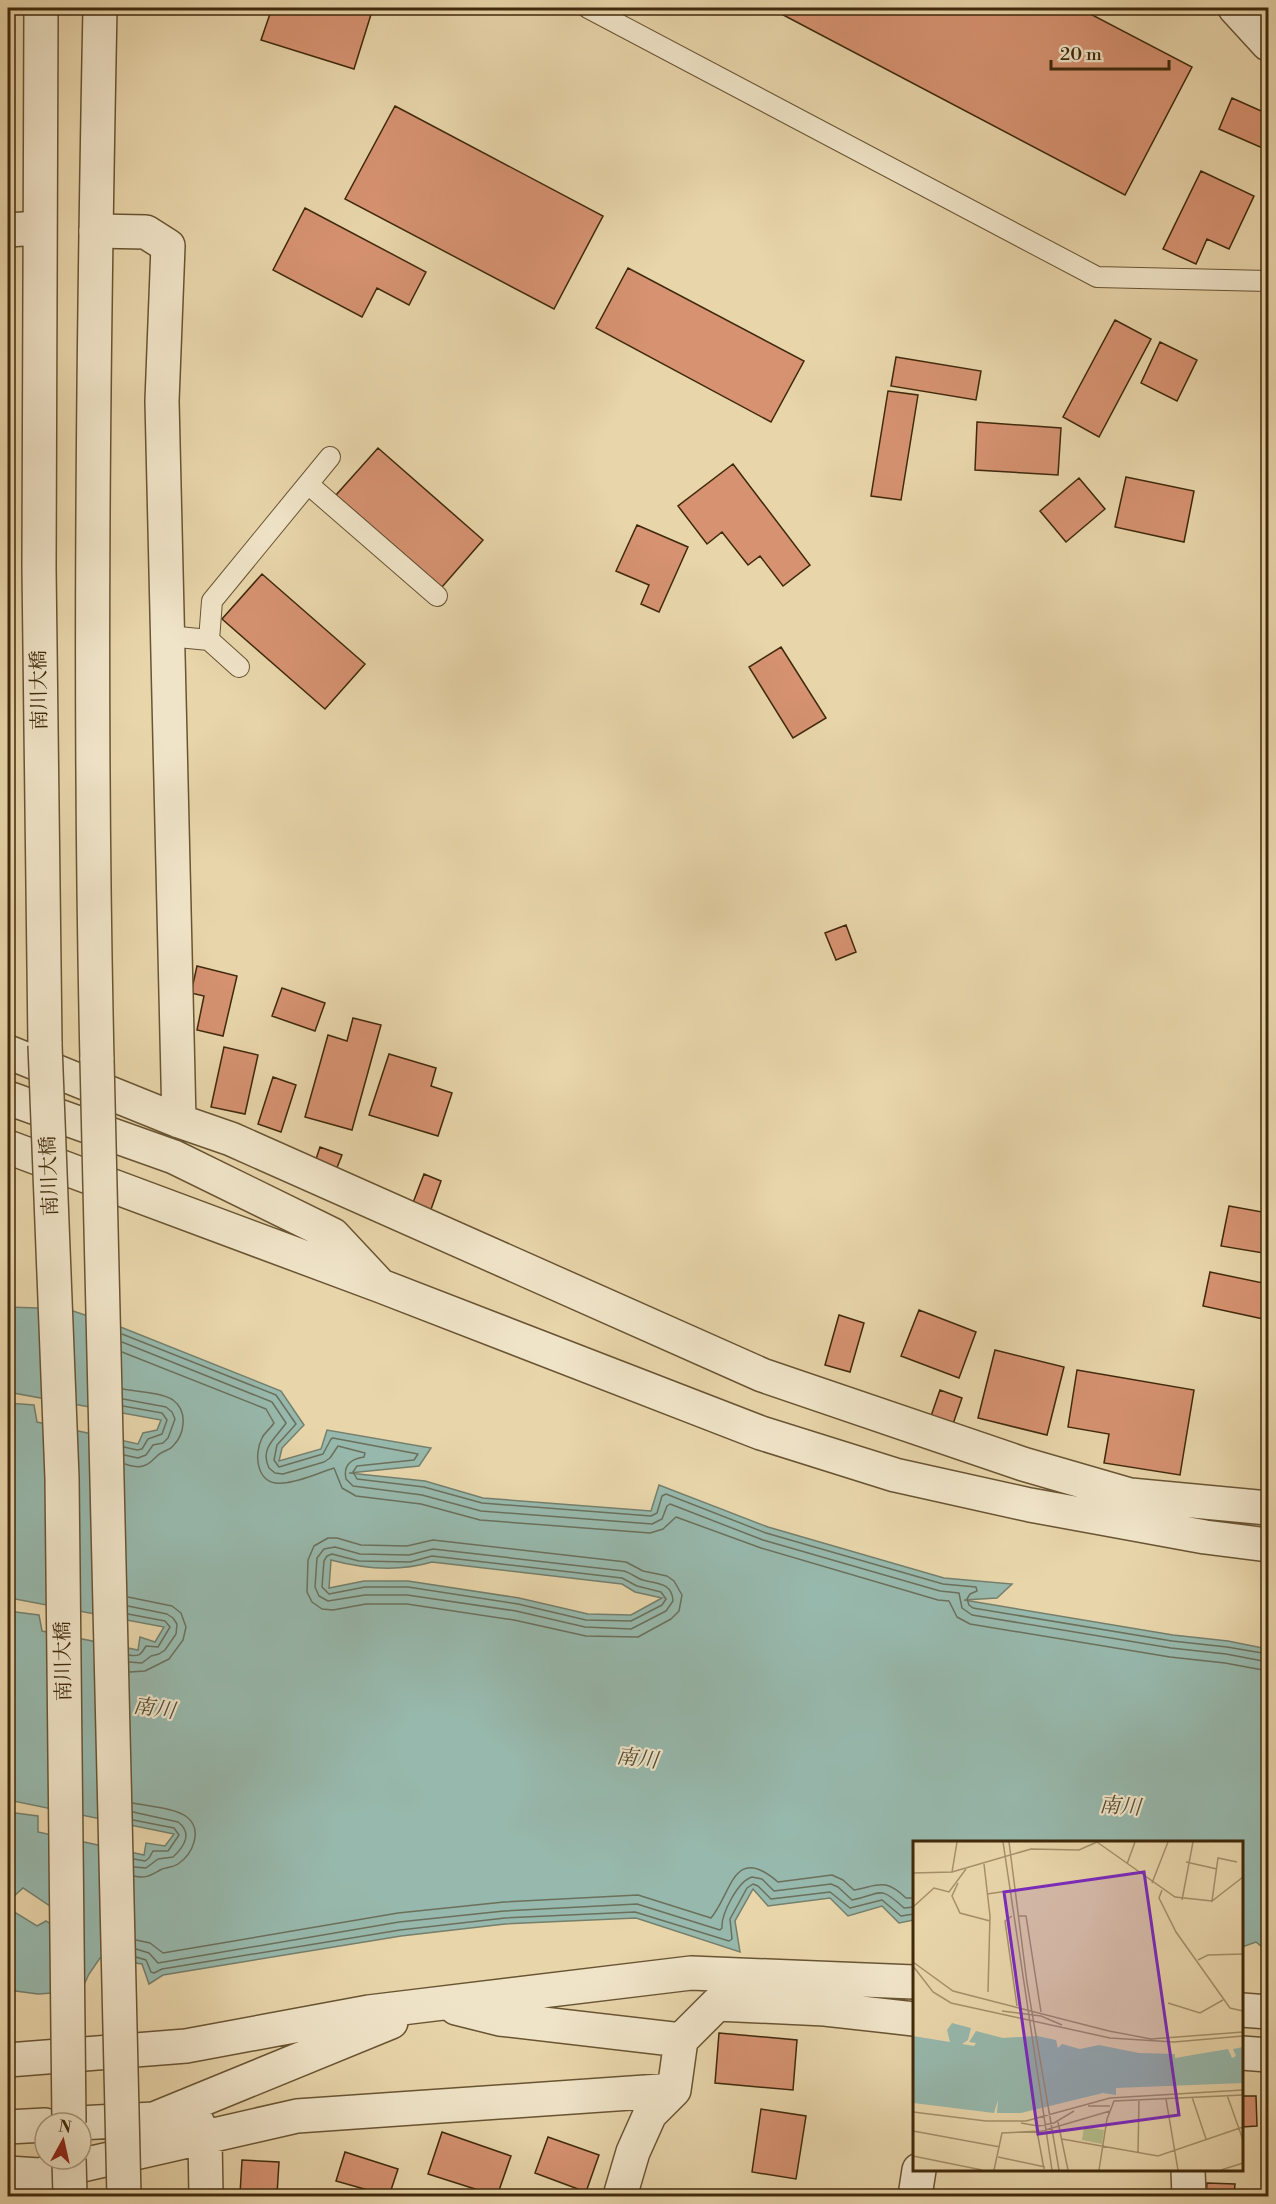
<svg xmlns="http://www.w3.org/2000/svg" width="1276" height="2204" viewBox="0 0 1276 2204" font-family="'Libre Bodoni','Noto Serif JP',serif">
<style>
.water{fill:#97b8ac;stroke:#747f6c;stroke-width:1.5;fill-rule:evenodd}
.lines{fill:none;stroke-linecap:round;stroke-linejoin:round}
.shore{stroke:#6b705c;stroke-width:1.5}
.building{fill:#d69271;stroke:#3f290b;stroke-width:1.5}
.service-casing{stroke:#695433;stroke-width:22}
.minor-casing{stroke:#695433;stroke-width:36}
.tertiary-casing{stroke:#695433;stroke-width:36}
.service{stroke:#f0e4c8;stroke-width:20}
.minor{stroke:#f0e4c8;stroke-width:33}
.tertiary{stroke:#f0e4c8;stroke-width:33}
.tertiary-bridge-casing{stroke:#695433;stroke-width:36;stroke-linecap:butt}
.tertiary-bridge{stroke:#f0e4c8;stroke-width:33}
.labels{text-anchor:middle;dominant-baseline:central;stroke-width:4.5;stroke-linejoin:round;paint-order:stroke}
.street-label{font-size:20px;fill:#3f290b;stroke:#f0e4c8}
.water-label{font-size:21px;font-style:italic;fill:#554d33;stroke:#f0e4c8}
.inset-road{fill:none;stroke:#a4906a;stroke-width:1.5}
.view{fill:#7b2cbf;fill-opacity:0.15;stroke:#7b2cbf;stroke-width:3}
.inset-edge{fill:none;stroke:#3f290b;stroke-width:3}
</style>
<rect width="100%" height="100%" fill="#e8d5aa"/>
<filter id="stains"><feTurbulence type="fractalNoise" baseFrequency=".00333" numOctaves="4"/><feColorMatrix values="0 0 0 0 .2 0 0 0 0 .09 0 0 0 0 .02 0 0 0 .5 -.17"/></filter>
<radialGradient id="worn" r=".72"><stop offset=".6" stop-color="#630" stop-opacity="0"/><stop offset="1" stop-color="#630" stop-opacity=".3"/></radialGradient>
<path class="water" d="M8 1307 67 1309 118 1326 281 1391 304 1425 282 1448 279 1461 321 1449 327 1430 431 1448 419 1466 349 1473 425 1481 483 1498 651 1511 659 1485 768 1527 944 1578 1012 1584 997 1598 964 1600 1173 1635 1228 1641 1268 1649V1952L1256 1942 1242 1947V1842H914V1920L899 1923 882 1906 848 1916 830 1898 768 1906 753 1889 735 1921 740 1952 636 1918 505 1924 401 1936 163 1975 149 1984 142 1964 100 1958 89 1974 81 1991 38 1994 8 1990V1908L37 1926 46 1921 61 1931 75 1923 23 1888 13 1897 8 1892V1812L38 1816V1832L144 1855 146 1843 165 1846 174 1834 8 1800V1611L39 1615 42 1631 138 1650 140 1637 155 1642 164 1627 10 1598 8 1602V1403L34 1405 37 1422 138 1444 143 1433 157 1430 161 1420 8 1392ZM331 1560C364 1569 398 1572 432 1562L622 1584 635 1592 662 1598 631 1615 588 1614 519 1598 408 1581H364L329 1588Z"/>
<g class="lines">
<path class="shore" d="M122 1334 276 1395 296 1424 277 1445 274 1460 279 1467 323 1454 331 1439 333 1438 418 1454 414 1460 357 1466 353 1472 357 1479 424 1487 482 1503 651 1516 657 1513 662 1496 666 1494 766 1533 943 1584 976 1587 977 1591 970 1594 967 1599 969 1605 973 1608 1172 1641 1227 1647 1268 1654
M122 1342 272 1402 286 1423C277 1437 259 1448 269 1468L275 1473 283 1474 324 1462 330 1458 338 1446 365 1453 364 1457C351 1459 343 1465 346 1479L353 1486 422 1495 481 1511 652 1524 662 1519 667 1506 670 1504 763 1540 940 1591 959 1593 962 1608 972 1615 1171 1648 1226 1654 1268 1662
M122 1352 266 1409 274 1423C271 1428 265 1432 262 1438 253 1456 257 1486 283 1483 300 1482 318 1473 334 1468L342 1488 356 1496 421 1504 480 1520 650 1533 663 1529 676 1517 761 1548 938 1600 949 1601 957 1617 970 1624 1170 1657 1225 1663 1268 1671
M123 1389C138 1392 160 1392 173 1400 188 1411 185 1434 173 1446 170 1450 166 1450 161 1453 155 1456 152 1464 143 1466 137 1468 131 1466 125 1464
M123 1399 166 1407 172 1412 175 1419 168 1438 163 1443 153 1445 146 1455 138 1458 124 1455
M123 1406 162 1413 167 1420 162 1434 148 1439 142 1449 137 1450 124 1447
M328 1538H337L361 1545 407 1546 433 1540 626 1562 643 1571 667 1576 674 1581 682 1595 679 1611 671 1619 638 1637 586 1636 514 1620 407 1604H366L333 1610 322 1609 312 1602 307 1592 308 1560 314 1546Z
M335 1547 360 1554 409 1555 433 1549 624 1571C631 1573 636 1578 643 1580 656 1584 672 1582 673 1601L666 1611 631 1629 585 1627 516 1611 407 1595H365L328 1601 319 1596 315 1587 317 1558 324 1549Z
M332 1554 359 1561 410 1562 432 1556 622 1578 637 1586 661 1592 666 1599 662 1605 631 1621 586 1620 518 1604 408 1587H365L329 1594 322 1587 324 1561 327 1556Z
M128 1597 172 1606 181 1613 186 1627 183 1640 169 1659 145 1671 130 1672
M128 1606 167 1614 173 1618 177 1624 176 1634 165 1650 159 1654 151 1656 142 1663 129 1662
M128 1614 165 1621 170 1627 158 1647 146 1646C141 1654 140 1657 129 1655
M133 1803C147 1806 176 1808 187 1817 203 1830 193 1854 178 1864 172 1868 166 1867 160 1870 151 1875 146 1879 134 1876
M133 1812 178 1822C193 1833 184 1847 173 1857L158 1859 146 1868 134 1867
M133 1820 174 1828 179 1835 168 1851H153L149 1858 145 1861 134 1859
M136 1940 150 1943 163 1953 398 1913 504 1902 638 1895 711 1918C732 1893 733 1843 778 1882L832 1875 843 1880 854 1890C880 1885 885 1878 906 1898H914
M136 1949 149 1953 158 1963 399 1922 504 1911 637 1904 720 1930 722 1928C721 1914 738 1881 752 1877L762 1879 774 1891 831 1884 838 1887 852 1900C882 1894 878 1884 904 1908L914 1907
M136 1957 146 1960 151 1972 154 1973 162 1969 400 1930 505 1918 635 1912 729 1941 732 1939 730 1919 747 1888 753 1884 758 1886 771 1899 830 1892 850 1908 882 1900 901 1916 914 1914"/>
</g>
<path class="building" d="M272 8H373L354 69 261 40Z
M770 8H1079L1192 67 1125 195Z
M1232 98 1268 114V146L1267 150 1219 129Z
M395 106 603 216 554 309 345 199Z
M1201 171 1254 196 1229 249 1207 239 1196 264 1163 249Z
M305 208 426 272 409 305 377 288 362 317 273 270Z
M628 268 804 361 771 422 596 328Z
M1115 320 1151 339 1099 437 1063 417Z
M1160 342 1197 360 1177 401 1141 383Z
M896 357 981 371 976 400 891 386Z
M888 391 918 395 901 500 871 496Z
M977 422 1061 428 1058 475 975 470Z
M378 448 483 540 442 587 336 495Z
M733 464 810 565 783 586 760 556 748 565 722 532 707 544 678 506Z
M1126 477 1194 491 1184 542 1115 527Z
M1079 478 1105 509 1066 542 1040 511Z
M637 525 688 547 659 612 641 604 649 585 616 571Z
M262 574 365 664 325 709 222 619Z
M781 647 826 718 793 738 749 667Z
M846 925 856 952 836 960 825 933Z
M197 966 237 976 223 1036 197 1030 204 996 191 993Z
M282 988 325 1003 315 1031 272 1016Z
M353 1018 381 1025 352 1130 305 1117 328 1035 347 1041Z
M224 1047 258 1055 245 1114 211 1107Z
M389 1054 436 1068 431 1086 452 1093 438 1136 369 1115Z
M273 1077 296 1085 281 1132 258 1124Z
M320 1147 342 1155 336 1170 315 1162Z
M424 1174 441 1181 429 1215 411 1208Z
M1229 1206 1268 1213 1263 1253 1221 1246Z
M1210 1272 1268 1284V1320L1203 1306Z
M919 1310 976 1332 959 1378 901 1356Z
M839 1315 864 1323 850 1372 825 1365Z
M995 1350 1064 1367 1047 1435 978 1418Z
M1077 1370 1194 1390 1180 1475 1104 1463 1109 1434 1068 1427Z
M940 1390 962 1398 953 1424 931 1416Z
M719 2033 797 2040 793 2090 715 2083Z
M1242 2096H1256L1257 2126 1242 2127Z
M761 2109 806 2116 796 2179 752 2172Z
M442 2132 511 2156 497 2196 428 2174Z
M548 2137 599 2155 586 2192 535 2173Z
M345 2152 398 2169 389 2196 336 2181Z
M242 2160 279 2162 277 2195 240 2194Z
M1207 2183 1235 2184 1234 2196H1206Z"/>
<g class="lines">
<defs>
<path id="service" d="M588 8 1097 277 1268 281
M308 484 437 596
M168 636 209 640 239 667
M209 640 212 601 330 457"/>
<path id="minor" d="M1235 8 1268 44
M8 230 39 228
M96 231 146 232 168 246 162 401 179 1121
M8 1052 179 1121 231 1139 762 1375 1023 1464 1130 1495 1268 1508
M8 1098 174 1157 333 1235 377 1282
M8 1147 381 1286 761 1433 895 1475 1030 1505 1205 1537 1268 1545
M456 2008 500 2019 681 2040
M1242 2010 1268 2012
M1242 2053 1268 2055
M8 2060 186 2046 369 2012 691 1973 914 1982
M196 2120 205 2137 206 2196
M79 2123 154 2119 391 2022
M8 2127 45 2125
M1188 2170 1189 2196
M8 2173 39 2175 297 2116 674 2090
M620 2196 633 2152 650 2114 674 2090 681 2040 717 2004 825 2009 914 2019
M915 2196 919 2170"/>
<path id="tertiary" d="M41 8 39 568 45 1045
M97 1060C89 709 93 358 100 8"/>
</defs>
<use href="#service" class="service-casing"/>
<use href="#minor" class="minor-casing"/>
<use href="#tertiary" class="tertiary-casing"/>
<use href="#service" class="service"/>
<use href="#minor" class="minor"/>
<use href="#tertiary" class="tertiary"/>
<defs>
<path id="tertiary-bridge" d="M45 1045 62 1478 69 2123
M97 1060 124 2196
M69 2159 70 2196"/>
</defs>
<use href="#tertiary-bridge" class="tertiary-bridge-casing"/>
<use href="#tertiary-bridge" class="tertiary-bridge"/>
</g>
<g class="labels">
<g class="street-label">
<text transform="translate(40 690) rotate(-91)">南川大橋</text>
<text transform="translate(50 1176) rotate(-92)">南川大橋</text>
<text transform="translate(64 1661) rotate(-91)">南川大橋</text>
</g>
<g class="water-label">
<text transform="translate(154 1709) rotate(8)">南川</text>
<text transform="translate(637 1759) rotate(7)">南川</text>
<text transform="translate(1120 1807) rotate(4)">南川</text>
</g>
</g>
<g transform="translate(913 1841)">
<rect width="330" height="330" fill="#e8d5aa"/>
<path d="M171 286 191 289 189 303 169 299Z" fill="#b3be8b"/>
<path d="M39 182 58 187 55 199 49 203 61 205 63 202 56 201 63 190 90 197 124 195 143 199 145 207 149 203 167 208 186 204 226 212 262 213V217L315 208 319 217 323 215 320 208 330 206V242L203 247V254L190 252 108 272H84L85 259 81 272 0 262V195L37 201 34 189Z" fill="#97b8ac"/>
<path class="inset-road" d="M90 1 139 329M96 1 114 142 146 329M184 1 262 56 299 60M273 21 304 28M324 21 305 17 299 60 330 36M71 23 77 75 75 151M214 23 222 1M39 31 118 8 166 9 184 1M0 32 39 31 44 1M45 42 39 55 47 72 77 80M239 42 255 1M249 49 246 57 263 91 317 167 330 170M74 53 95 50M269 59 280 1M0 66 21 47 36 51 53 28M99 75 92 80 104 165M105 75H113L128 171M285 119 295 114 330 113M0 121 40 150 196 190 238 198 330 191M0 125 20 151 38 162 197 197 261 201 330 195M255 162 287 172 310 159M89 170 128 175 149 184M314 254 330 299M279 256 293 298M253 258 265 329M175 265H197M0 271 73 280H113L197 257 330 249M145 281 155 329M108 282 125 285 141 282 161 270M0 290 87 306M124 290 131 328M149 298 245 315 330 286M225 312 226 259M0 315 69 329M85 316 132 326M81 329 89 292 129 290 197 270M186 329 194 278 201 260 330 254M308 329 330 322"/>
<path class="view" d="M231 31 266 274 125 293 91 51Z"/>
<rect width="330" height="330" class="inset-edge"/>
</g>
<rect width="1276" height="2204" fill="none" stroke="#e8d5aa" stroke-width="30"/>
<rect x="9" y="9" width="1258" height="2186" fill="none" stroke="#3f290b" stroke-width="3"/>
<rect x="15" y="15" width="1246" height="2174" fill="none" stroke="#3f290b" stroke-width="1.5"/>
<g transform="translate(63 2141) rotate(8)"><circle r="28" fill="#f0e4c8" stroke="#a9997c" stroke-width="1.5"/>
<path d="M0-4.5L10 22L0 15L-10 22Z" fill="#8f2418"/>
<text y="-9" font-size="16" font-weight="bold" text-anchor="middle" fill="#3f290b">N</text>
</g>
<path d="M1051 60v9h118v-9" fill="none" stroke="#3f290b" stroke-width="3"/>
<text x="1060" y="60" font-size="18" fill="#3f290b" stroke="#f0e4c8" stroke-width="4.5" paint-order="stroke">20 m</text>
<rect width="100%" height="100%" filter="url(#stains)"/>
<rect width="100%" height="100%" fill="url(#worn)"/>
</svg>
